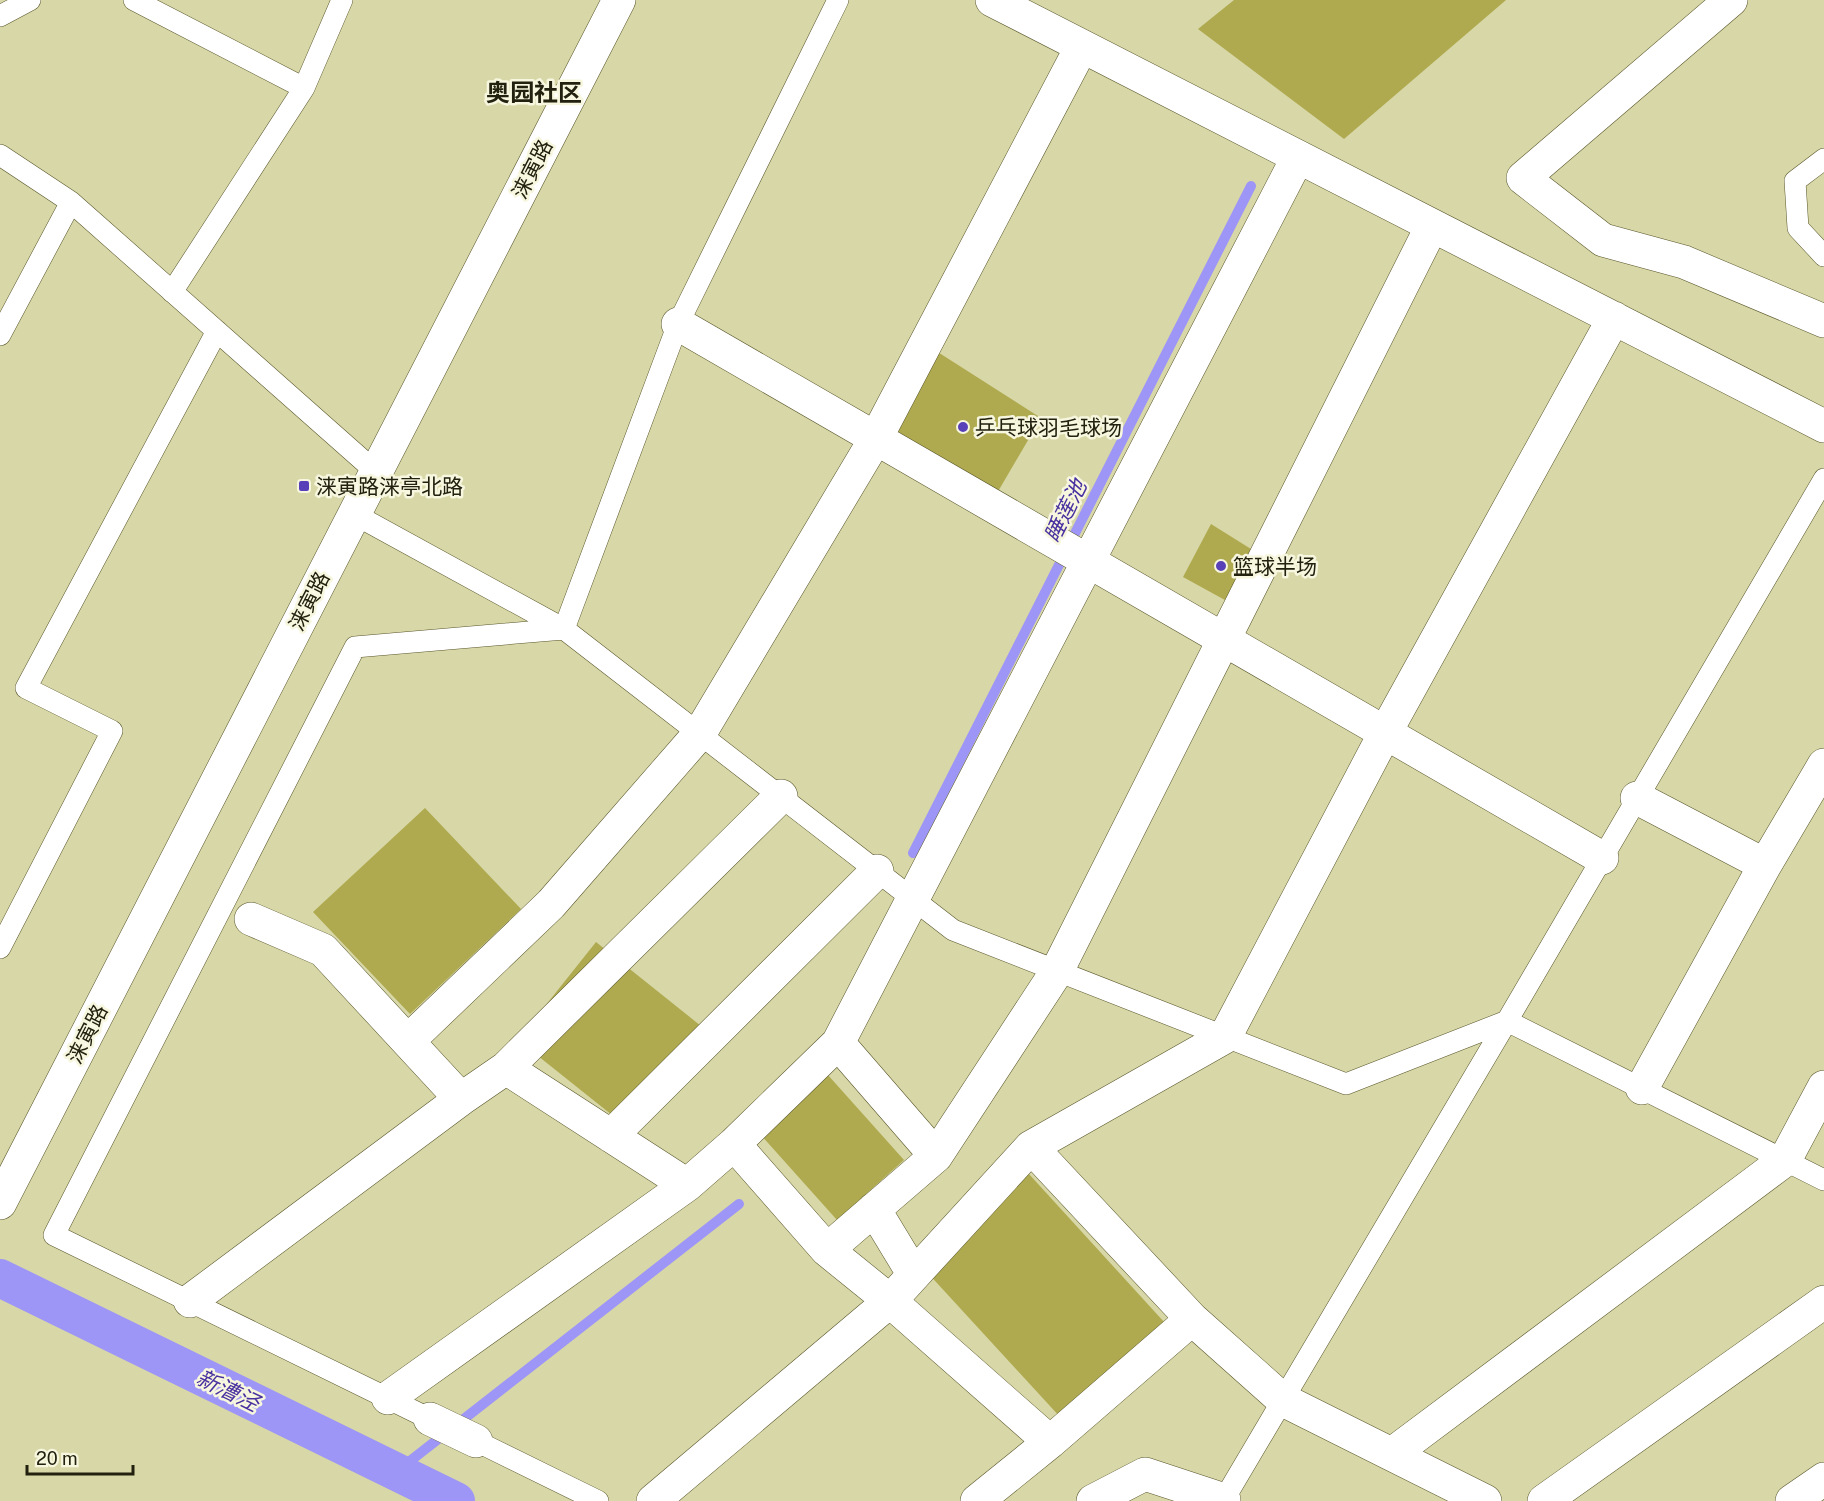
<svg xmlns="http://www.w3.org/2000/svg" width="1824" height="1501" viewBox="0 0 1824 1501" font-family="'Public Sans','Noto Sans SC',sans-serif">
<style>
.green{fill:#afaa4f}
.lines{fill:none;stroke-linecap:round;stroke-linejoin:round}
.stream{stroke:#9e96f6;stroke-width:10}
.canal{stroke:#9e96f6;stroke-width:38}
.lane-casing{stroke:#59562b;stroke-width:22}
.street-casing{stroke:#59562b;stroke-width:34}
.secondary-casing{stroke:#59562b;stroke-width:34}
.lane{stroke:#fff;stroke-width:21}
.street{stroke:#fff;stroke-width:33}
.secondary{stroke:#fff;stroke-width:33}
.poi-dot{fill:#5840b8;stroke:#f7f6de;stroke-width:2}
.labels{text-anchor:middle;dominant-baseline:central;stroke-width:5;stroke-linejoin:round;paint-order:stroke}
.street-label{font-size:21px;fill:#22210f;stroke:#f7f6de}
.poi-label{font-size:21px;fill:#22210f;stroke:#f7f6de;text-anchor:start}
.water-label{font-size:22px;font-style:italic;fill:#4932a0;stroke:#f7f6de}
.quarter-label{font-size:24px;font-weight:bold;fill:#22210f;stroke:#f7f6de}
</style>
<rect width="100%" height="100%" fill="#d8d7a7"/>
<path class="green" d="M1234 0H1506L1344 139 1198 29Z
M933 349 1041 418 993 500 885 436Z
M1211 524 1259 554 1234 605 1183 577Z
M425 808 521 909 410 1014 313 912Z
M596 942 701 1026 622 1123 518 1040Z
M819 1065 904 1160 837 1220 752 1125Z
M1018 1162 1165 1323 1061 1418 914 1258Z"/>
<g class="lines">
<path class="stream" d="M913 853 1251 186
M396 1472 739 1204"/>
<path class="canal" d="M0 1278 456 1501"/>
<defs>
<path id="lane" d="M134 0 304 88
M0 16 30 0
M0 155 71 202 376 472
M1824 159 1795 181 1798 228 1824 256
M172 292 304 88 342 0
M0 335 71 202
M1824 479 1507 1021 1824 1180
M354 514 564 629 953 930 1346 1084 1507 1021
M0 948 112 731 26 688 217 331
M430 1419 54 1235 355 647 564 629 678 324 838 0
M476 1441 598 1501
M1223 1501 1507 1021"/>
<path id="street" d="M992 0 1824 426
M1731 0 1523 178 1603 240 1684 262 1824 321
M1298 157 838 1043 936 1156 1057 971 1432 226
M678 324 1602 858
M1637 798 1765 865 1642 1088
M1765 865 1824 765
M251 919 323 950 461 1099 506 1068 687 1185 734 1144 827 1250 890 1301 1050 1442 1192 1319 1283 1400 1485 1501
M408 1041 551 904 700 733 876 438 1082 46
M506 1068 781 796
M611 1136 877 871
M734 1144 838 1043
M874 1209 914 1275
M827 1250 936 1156
M190 1301 461 1099
M1192 1319 1031 1147 1225 1037 1385 733 1614 318
M388 1398 687 1185
M430 1419 476 1441
M1392 1454 1785 1160 1824 1087
M653 1501 890 1301 1031 1147
M977 1501 1050 1442
M1093 1501 1145 1474 1224 1500
M1544 1501 1824 1302
M1792 1501 1824 1479"/>
<path id="secondary" d="M0 1203 619 0"/>
</defs>
<use href="#lane" class="lane-casing"/>
<use href="#street" class="street-casing"/>
<use href="#secondary" class="secondary-casing"/>
<use href="#lane" class="lane"/>
<use href="#street" class="street"/>
<use href="#secondary" class="secondary"/>
</g>
<g class="poi-dot">
<circle cx="963" cy="427" r="6"/>
<rect x="298" y="480" width="12" height="12" rx="3"/>
<circle cx="1221" cy="566" r="6"/>
</g>
<g class="labels">
<g class="street-label">
<text transform="translate(532 169) rotate(-63)">涞寅路</text>
<text transform="translate(309 601) rotate(-63)">涞寅路</text>
<text transform="translate(87 1034) rotate(-63)">涞寅路</text>
</g>
<g class="poi-label">
<text x="975" y="427">乒乓球羽毛球场</text>
<text x="316" y="486">涞寅路涞亭北路</text>
<text x="1233" y="566">篮球半场</text>
</g>
<g class="water-label">
<text transform="translate(1065 511) rotate(-63)">睡莲池</text>
<text transform="translate(228 1390) rotate(26)">新漕泾</text>
</g>
<g class="quarter-label">
<text x="534" y="92">奥园社区</text>
</g>
</g>
<path d="M27 1465v9h106v-9" fill="none" stroke="#22210f" stroke-width="3"/>
<text x="36" y="1465" font-size="18" fill="#22210f" stroke="#f7f6de" stroke-width="4.5" paint-order="stroke">20 m</text>
</svg>
